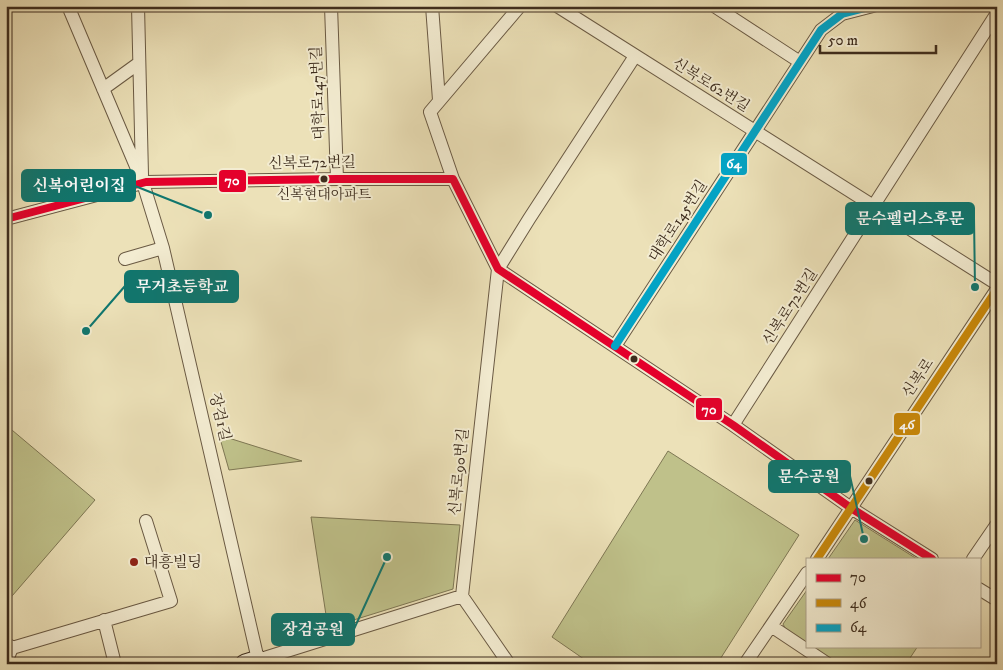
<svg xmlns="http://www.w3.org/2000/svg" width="1003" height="670" viewBox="0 0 1003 670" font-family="'IM FELL DW Pica','Noto Serif KR',serif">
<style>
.green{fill:#bfc18a;stroke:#7e7754}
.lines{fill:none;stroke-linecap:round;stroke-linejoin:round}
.street-casing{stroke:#6a5a44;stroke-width:14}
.secondary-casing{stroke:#3e2d1e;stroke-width:21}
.street{stroke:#f3ecd1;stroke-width:12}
.secondary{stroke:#f3ecd1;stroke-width:19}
.bus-1-casing{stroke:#f3ecd1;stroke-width:11}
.bus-2-casing{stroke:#f3ecd1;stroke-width:11}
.bus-3-casing{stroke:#f3ecd1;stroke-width:11}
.bus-1{stroke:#e4002b;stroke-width:8}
.bus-2{stroke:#c98808;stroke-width:8}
.bus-3{stroke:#03a3c5;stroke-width:8}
.bus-dot{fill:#3e2d1e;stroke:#f3ecd1;stroke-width:2}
.poi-dot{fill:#8f2418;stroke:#f3ecd1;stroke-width:2}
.labels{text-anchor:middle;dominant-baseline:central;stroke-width:4;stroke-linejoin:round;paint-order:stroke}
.bus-label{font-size:14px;fill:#3e2d1e;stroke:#f3ecd1}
.street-label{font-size:15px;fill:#3e2d1e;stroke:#f3ecd1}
.poi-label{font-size:15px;fill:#3e2d1e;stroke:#f3ecd1;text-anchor:start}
.leader{fill:none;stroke:#0f766e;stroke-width:2}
.callout-dot{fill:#0f766e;stroke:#f3ecd1;stroke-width:2}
.callout{fill:#0f766e;stroke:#0f766e;stroke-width:2}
.callout-label{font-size:16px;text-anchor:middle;font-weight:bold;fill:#fff}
.line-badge{stroke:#f3ecd1;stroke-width:2}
.badge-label{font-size:14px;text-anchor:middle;font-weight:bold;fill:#fff}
</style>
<rect width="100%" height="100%" fill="#ece1b8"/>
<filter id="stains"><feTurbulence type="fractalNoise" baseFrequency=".004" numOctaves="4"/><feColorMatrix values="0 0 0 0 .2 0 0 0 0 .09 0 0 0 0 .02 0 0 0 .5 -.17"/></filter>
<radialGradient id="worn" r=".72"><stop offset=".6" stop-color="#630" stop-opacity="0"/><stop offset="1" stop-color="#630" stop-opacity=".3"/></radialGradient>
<path class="green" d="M6 425 95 500 6 603Z
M219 435 302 461 229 470Z
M668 451 799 535 717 664H591L552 637Z
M311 517 460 525 453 589 328 628Z
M855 520 917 559H828Z
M807 590V645L787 632 783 624Z
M809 646H918L906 664H835Z"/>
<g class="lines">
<defs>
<path id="street" d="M68 6 143 183 163 248 259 664
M138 6 142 175
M331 6 337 179
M432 6 439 100
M557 6 997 284
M714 6 800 62
M103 89 139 63
M453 179 430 112 520 6
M6 219 146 182 337 179H453L498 269 733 425 851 508 932 559
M125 259 163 248
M615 346 821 30 842 14 873 6
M733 425 997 13
M817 559 997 289
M973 559 997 524
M979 589 997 600
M104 620 115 664
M771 626 828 664
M6 643 12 648 171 601 146 521
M258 660 462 596
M6 662 12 648
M509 664 462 596 498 269 529 219 635 56
M745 664 807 573"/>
<path id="secondary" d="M245 664 258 660"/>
</defs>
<use href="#street" class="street-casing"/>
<use href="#secondary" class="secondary-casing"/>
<use href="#street" class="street"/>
<use href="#secondary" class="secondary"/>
<defs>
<path id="bus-1" d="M6 219 146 182 337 179H453L498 269 733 425 851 508 932 559"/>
<path id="bus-2" d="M817 559 997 289"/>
<path id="bus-3" d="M615 346 821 30 842 14 873 6"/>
</defs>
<use href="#bus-1" class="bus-1-casing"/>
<use href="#bus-2" class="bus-2-casing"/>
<use href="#bus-3" class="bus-3-casing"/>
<use href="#bus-1" class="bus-1"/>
<use href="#bus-2" class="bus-2"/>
<use href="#bus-3" class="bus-3"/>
</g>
<g class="bus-dot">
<circle cx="324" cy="179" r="4.5"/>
<circle cx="634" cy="359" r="4.5"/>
<circle cx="869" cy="481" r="4.5"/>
</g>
<circle class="poi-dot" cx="134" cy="562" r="5"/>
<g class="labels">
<g class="bus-label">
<text x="324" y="195">신복현대아파트</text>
</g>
<g class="street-label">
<text transform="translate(711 85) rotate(32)">신복로62번길</text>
<text transform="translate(318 93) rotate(-92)">대학로147번길</text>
<text transform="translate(312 163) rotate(-1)">신복로72번길</text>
<text transform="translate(678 221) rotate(-57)">대학로145번길</text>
<text transform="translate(790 307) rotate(-57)">신복로72번길</text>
<text transform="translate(918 378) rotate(-56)">신복로</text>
<text transform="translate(220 417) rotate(77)">장검1길</text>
<text transform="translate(459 472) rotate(-84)">신복로90번길</text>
</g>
<g class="poi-label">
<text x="144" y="562">대흥빌딩</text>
</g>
</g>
<path class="leader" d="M208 215L135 186M975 287L974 218M86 331L125 286M864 539L850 476M387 557L354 629"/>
<g class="callout-dot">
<circle cx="208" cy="215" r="5"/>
<circle cx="975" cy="287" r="5"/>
<circle cx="86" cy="331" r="5"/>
<circle cx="864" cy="539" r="5"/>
<circle cx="387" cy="557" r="5"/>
</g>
<g class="callout">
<rect x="22" y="170" width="113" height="31" rx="5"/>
<rect x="846" y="203" width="128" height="31" rx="5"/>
<rect x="125" y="271" width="113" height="31" rx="5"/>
<rect x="769" y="461" width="81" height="31" rx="5"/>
<rect x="272" y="614" width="82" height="31" rx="5"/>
</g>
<g class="callout-label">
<text x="79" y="191">신복어린이집</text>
<text x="910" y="224">문수펠리스후문</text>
<text x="182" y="292">무거초등학교</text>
<text x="809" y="482">문수공원</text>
<text x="313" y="635">장검공원</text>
</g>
<g class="line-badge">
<rect x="720" y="152" width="28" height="24" rx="5" fill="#03a3c5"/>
<rect x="218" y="169" width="29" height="24" rx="5" fill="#e4002b"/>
<rect x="695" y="397" width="28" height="24" rx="5" fill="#e4002b"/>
<rect x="893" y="412" width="28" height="24" rx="5" fill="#c98808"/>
</g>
<g class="badge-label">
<text x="734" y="168">64</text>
<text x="232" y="185">70</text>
<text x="709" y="414">70</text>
<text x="907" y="429">46</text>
</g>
<rect width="1003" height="670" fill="none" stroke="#ece1b8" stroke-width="25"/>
<rect x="8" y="8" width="988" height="655" fill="none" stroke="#3e2d1e" stroke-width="2.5"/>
<rect x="12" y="12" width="978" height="645" fill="none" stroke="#3e2d1e"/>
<rect x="806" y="558" width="175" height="90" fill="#f3ecd1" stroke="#aba089"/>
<rect x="816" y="574" width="25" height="8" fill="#e4002b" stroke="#aba089"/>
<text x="850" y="582" font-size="15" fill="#3e2d1e">70</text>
<rect x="816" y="599" width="25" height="8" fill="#c98808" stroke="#aba089"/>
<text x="850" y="608" font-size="15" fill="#3e2d1e">46</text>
<rect x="816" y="624" width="25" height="8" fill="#03a3c5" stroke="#aba089"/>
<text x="850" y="632" font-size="15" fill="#3e2d1e">64</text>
<path d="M820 45v8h116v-8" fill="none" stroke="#3e2d1e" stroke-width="2.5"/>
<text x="828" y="45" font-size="15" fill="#3e2d1e" stroke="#f3ecd1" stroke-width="4" paint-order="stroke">50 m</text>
<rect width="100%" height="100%" filter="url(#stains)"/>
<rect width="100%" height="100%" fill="url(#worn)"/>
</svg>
